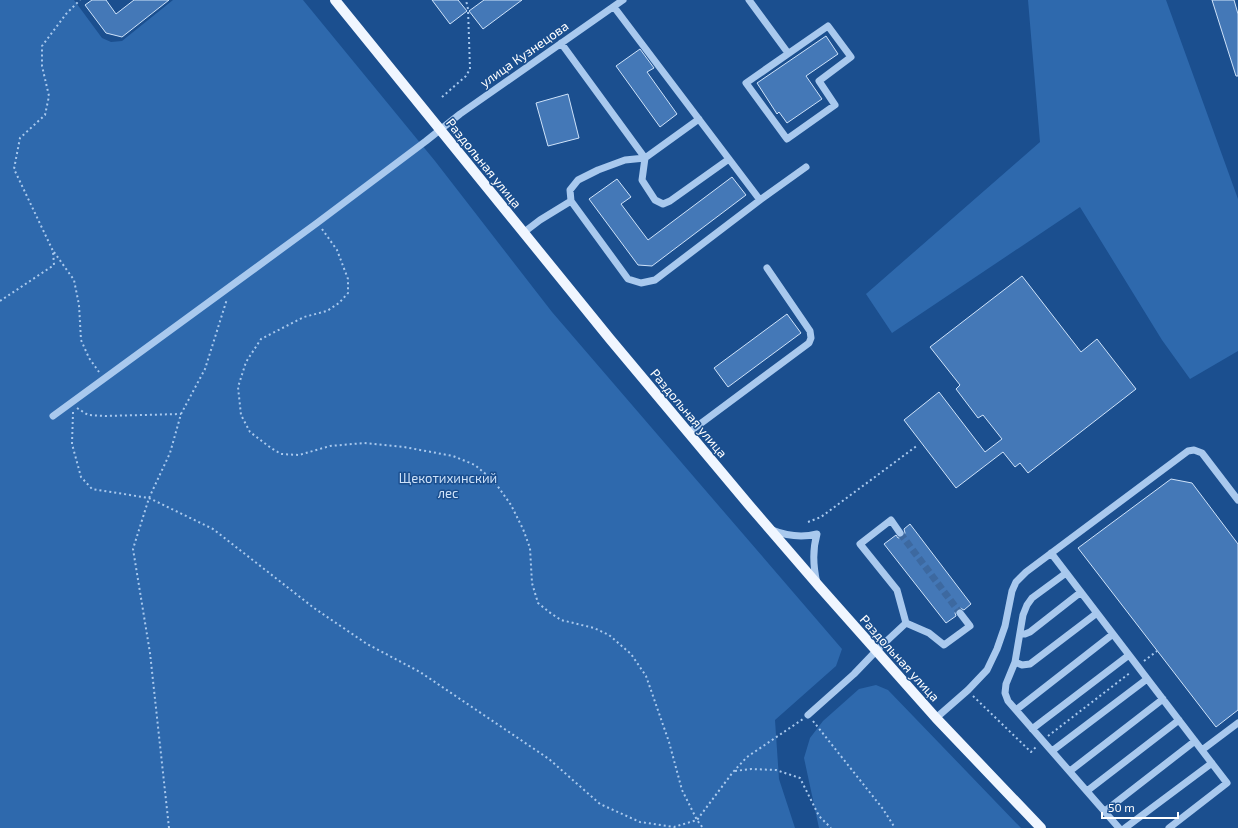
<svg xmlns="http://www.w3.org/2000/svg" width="1238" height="828" viewBox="0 0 1238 828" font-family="'Exo 2',sans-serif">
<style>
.green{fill:#2e69ad}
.building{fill:#4478b7;stroke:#cfe3fa}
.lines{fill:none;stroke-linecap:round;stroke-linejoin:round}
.minor-tunnel{stroke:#3d69a0;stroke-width:7;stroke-dasharray:7 3.5;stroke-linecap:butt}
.path{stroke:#a9c9ee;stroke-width:2;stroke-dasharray:2 3;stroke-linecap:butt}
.minor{stroke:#a9c9ee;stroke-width:7}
.major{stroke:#f0f6ff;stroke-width:10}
.labels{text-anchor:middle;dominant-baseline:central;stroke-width:3;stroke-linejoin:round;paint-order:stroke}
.street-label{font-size:13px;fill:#fff;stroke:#1b4f8f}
.park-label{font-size:13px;fill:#cfe3fa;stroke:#1b4f8f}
</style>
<rect width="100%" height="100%" fill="#1b4f8f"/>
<path class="green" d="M0 0H74L102 38 111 42 122 41 173 0H303L435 161 552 312 842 649 836 666 775 720 779 779 795 828H0Z
M1028 0H1166L1238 199V351L1190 379 1162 340 1080 207 892 333 866 294 1040 142Z
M876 685 888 690 1021 828H819L804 758 810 738 823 721 859 689Z"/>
<path class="building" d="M92 0H106L116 14 134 0H169L122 37 106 33 85 5Z
M432 0H458L467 11 450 24Z
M484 0H522L483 29 469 11Z
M1212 0H1234L1238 14V76H1236Z
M826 36 838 54 806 76 822 99 787 123 779 112 777 114 757 83Z
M640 49 654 68 647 72 677 114 660 127 616 66Z
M568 94 579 138 548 146 536 103Z
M732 177 746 195 652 266 638 265 589 199 617 179 631 197 621 204 648 240Z
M1022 276 1081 352 1097 339 1136 389 1028 473 1020 463 1015 467 1003 452 956 488 904 420 939 392 985 452 1002 439 983 415 978 418 956 389 960 385 930 347Z
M787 314 801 333 728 387 714 368Z
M1171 479 1192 483 1238 544V710L1216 727 1078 548Z
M910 524 971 604 964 610 960 608 957 609 955 613 956 616 946 623 884 544 896 535 898 538 903 537 905 533 904 529Z"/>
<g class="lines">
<path class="minor-tunnel" d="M900 533 960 613"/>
<path class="path" d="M442 97 466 76 470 69 468 9 466 0
M322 229 337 250 348 279V293L339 303 327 311 304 317 261 339 246 362 238 387 241 415 250 432 271 448 281 454 299 455 330 446 364 443 404 447 453 456 475 465 494 481 511 505 523 529 530 548 532 583 538 603 549 612 561 620 594 628 609 635 631 654 646 676 669 742 682 790 697 820 703 828
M54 252 74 280 79 305 81 340 89 358 99 372
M0 301 54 265 53 251 14 169 20 138 45 115 49 96 42 66V46L66 14 80 0
M77 408 88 415 105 416 181 414
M73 412 72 444 81 477 92 489 149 498 213 529 314 608 367 644 420 672 549 759 600 804 640 822 674 827 697 820 733 772 747 757 803 719
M808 522 821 517 918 445
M1144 661 1157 651
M973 696 1031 752 1037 746
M813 721 883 809 895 828
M1048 736 1131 672
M735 771 751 769 776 770 800 778 819 816 831 828
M169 828 150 653 133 549 149 498 170 453 181 414 205 369 227 299"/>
<path class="minor" d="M749 0 788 53
M614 7 729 159
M828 26 851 57 819 81 835 105 787 139 746 83Z
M561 43 645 158 625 160 598 170 578 180 570 190 571 201 628 279 641 283 655 280 760 200 729 159 670 201 663 204 655 200 642 180 645 158 699 119
M760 200 806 167
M523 233 540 220 571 201
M53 416 317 223 426 141 460 114 623 0
M688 433 809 343 811 338 810 331 767 268
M772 530C787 536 801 538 817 534 812 551 813 566 817 583
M900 533 891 520 860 544 897 590 906 623
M1051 553 1227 783 1169 828
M1066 573 1032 598 1027 605 1023 615 1015 662 1006 684 1005 693 1008 701 1119 828
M906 623 929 633 944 645 970 626 960 613
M1020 634H1025L1030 632 1081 592
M1015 662 1022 665 1030 664 1097 613
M1016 710 1113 634
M808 715 854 674 877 650 906 623
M936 718 968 690 987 670 997 649 1005 626 1012 591 1016 582 1026 572 1188 451 1194 450 1202 453 1238 500
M1032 729 1129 655
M1202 750 1238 723
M1052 751 1147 679
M1070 771 1163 699
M1087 791 1179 720
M1105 811 1195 741
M1125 828 1212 763"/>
<path class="major" d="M335 0 610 339 749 505 818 585 936 718 1041 828"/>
</g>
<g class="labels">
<g class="street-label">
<text transform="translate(524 54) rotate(-35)">улица Кузнецова</text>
<text transform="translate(484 163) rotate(51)">Раздольная улица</text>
<text transform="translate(689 413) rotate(50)">Раздольная улица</text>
<text transform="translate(900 658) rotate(48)">Раздольная улица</text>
</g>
<g class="park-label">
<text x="448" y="478">Щекотихинский<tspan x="448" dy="15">лес</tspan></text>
</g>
</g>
<path d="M1102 812v6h76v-6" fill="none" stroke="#ffffff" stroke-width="2"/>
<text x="1108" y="812" font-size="12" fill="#ffffff" stroke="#1b4f8f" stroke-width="3" paint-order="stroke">50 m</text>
</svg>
